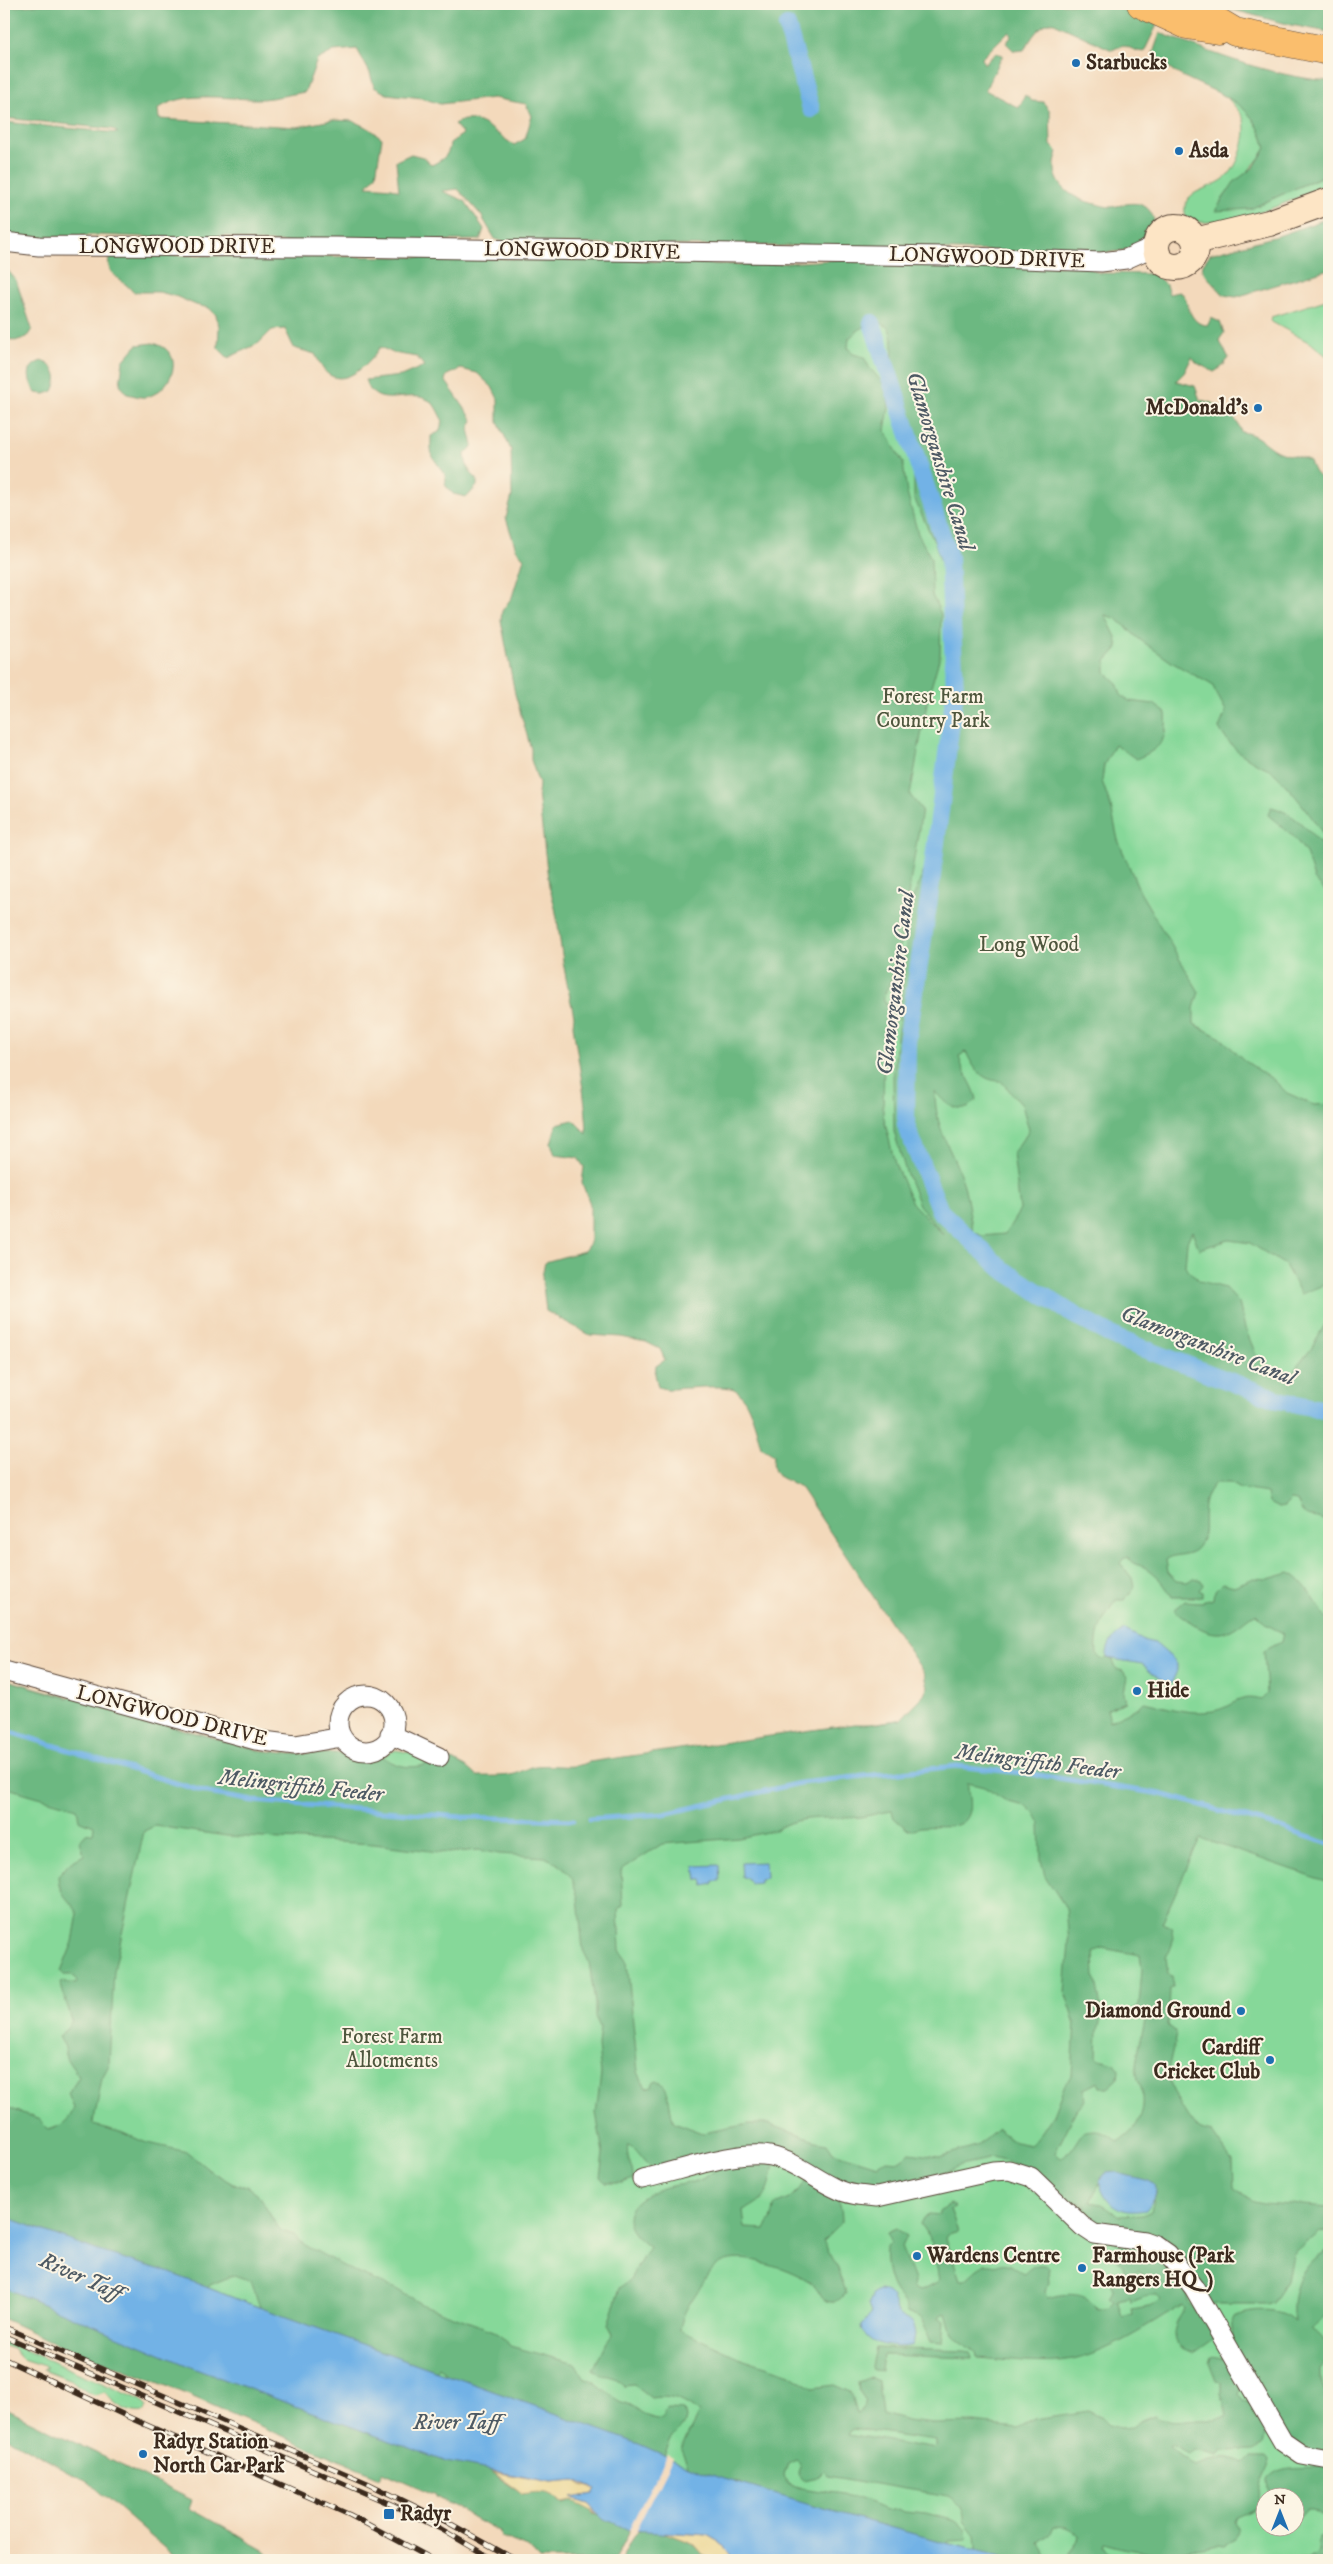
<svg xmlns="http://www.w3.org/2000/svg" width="1333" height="2564" viewBox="0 0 1333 2564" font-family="'IM FELL DW Pica',serif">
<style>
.green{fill:#86d899;stroke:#60815c;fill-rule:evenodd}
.forest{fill:#6cb881;stroke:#547150;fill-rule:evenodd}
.sand{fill:#eeda9e;stroke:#94825e}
.water{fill:#72b2e6;stroke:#566e82}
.pier{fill:#f3d9bb}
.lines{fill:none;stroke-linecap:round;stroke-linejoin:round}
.stream{stroke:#72b2e6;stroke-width:5}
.canal{stroke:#72b2e6;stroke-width:18}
.street-casing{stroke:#574436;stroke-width:21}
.secondary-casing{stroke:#574436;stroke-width:28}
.highway-casing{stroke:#574436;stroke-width:29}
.street{stroke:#fff;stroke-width:19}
.secondary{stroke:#fde5c5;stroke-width:26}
.highway{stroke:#fabe6d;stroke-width:28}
.rail-casing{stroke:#3b2a1e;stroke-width:5.5}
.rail{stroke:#fcf5e5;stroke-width:4;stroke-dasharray:11;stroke-linecap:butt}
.poi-dot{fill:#1f6fb2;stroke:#fcf5e5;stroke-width:2}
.labels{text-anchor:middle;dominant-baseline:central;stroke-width:4;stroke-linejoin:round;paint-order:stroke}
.poi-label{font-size:21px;font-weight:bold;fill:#3b2a1e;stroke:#fcf5e5;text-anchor:start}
.street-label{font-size:21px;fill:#3b2a1e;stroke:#fcf5e5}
.park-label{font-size:21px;fill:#4e563d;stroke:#fcf5e5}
.water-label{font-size:22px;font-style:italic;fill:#4e5a64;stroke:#fcf5e5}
</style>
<rect width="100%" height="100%" fill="#fcf5e5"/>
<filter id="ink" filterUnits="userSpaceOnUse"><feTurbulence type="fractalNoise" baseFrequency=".02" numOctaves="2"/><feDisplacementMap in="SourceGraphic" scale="10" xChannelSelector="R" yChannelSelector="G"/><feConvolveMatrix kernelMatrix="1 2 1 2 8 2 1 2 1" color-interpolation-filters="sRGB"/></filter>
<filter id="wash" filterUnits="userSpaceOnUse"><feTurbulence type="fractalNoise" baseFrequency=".0096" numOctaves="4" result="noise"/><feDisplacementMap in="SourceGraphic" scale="20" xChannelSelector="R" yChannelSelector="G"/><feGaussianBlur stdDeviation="1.12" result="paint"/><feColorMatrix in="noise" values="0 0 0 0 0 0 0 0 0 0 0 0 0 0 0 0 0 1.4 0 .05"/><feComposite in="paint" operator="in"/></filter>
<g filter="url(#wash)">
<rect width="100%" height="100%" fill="#f3d9bb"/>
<path class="green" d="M1226 96C1249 109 1259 123 1266 148 1253 170 1235 181 1220 202L1250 209 1329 173V184C1284 203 1238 228 1187 221 1176 189 1208 192 1225 178 1238 168 1248 137 1244 121 1242 112 1231 103 1226 96Z
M1140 276 1161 382 1329 504V2560H1019L950 2544 702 2472 639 2444 560 2415 239 2300 168 2272 4 2216V1679L258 1750 294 1754 340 1753 366 1758 382 1756 396 1750 413 1753 475 1780 584 1767 957 1711 726 1362 606 1256 528 576 508 373ZM1266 2496H1296V2526H1266Z
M1329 299V358L1312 344 1270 321 1271 317Z
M4 2341 139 2399 146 2406 144 2412C129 2415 112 2403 105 2392L94 2395 88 2393 71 2380 43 2369 47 2367 22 2359 13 2349 4 2346Z"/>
<path class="forest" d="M49 4H1109L1157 25 1144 52 1137 51 1123 45 1112 50 1052 22C1038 25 1032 38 1024 50L1014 51 1006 43 1011 37 1009 31 982 58 984 64 996 53 1003 55 985 90 1019 108 1025 95 1032 101 1043 102 1050 111 1051 145 1058 152C1046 181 1070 199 1096 204 1100 205 1106 207 1111 207 1122 206 1132 200 1144 206 1150 209 1153 215 1154 221 1159 253 1106 253 1087 253L833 247C817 243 802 246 785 246 766 247 751 243 730 246L508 243 495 239 481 215 458 189 442 191 465 201 484 229 480 240 364 241 350 238 325 244 249 241 227 236H210L173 238 95 235 29 239 4 235V122L118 133 112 129 4 118V7ZM357 49 370 73 374 87 387 94 422 98 440 104 493 98 526 104 532 116 525 139 514 145C495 134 477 110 454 124L463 134 450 143C449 156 443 159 432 165L423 157 411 154 396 161 399 191 392 188 367 186 376 175 382 138 370 129 353 121 332 120 297 127 159 119 158 109C186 89 229 100 262 99 276 98 291 94 305 92L317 60 334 51Z
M1211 4H1329V32L1291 25Z
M1160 33C1215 54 1270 76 1329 81V173L1250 209 1215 211 1234 182 1254 167 1266 148C1254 100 1219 95 1180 75 1170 70 1161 60 1153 53Z
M1329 218V269L1236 297 1224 295 1202 271 1203 264 1210 254 1281 235Z
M110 255 428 257 574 260 590 256 677 263 757 265 861 258 883 265 925 262 1087 266 1099 273 1155 274 1166 285 1169 294 1179 292 1184 295C1188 307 1192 326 1208 325L1211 318 1220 322 1224 333 1219 340 1229 358 1222 367 1214 372 1197 363 1192 357 1184 373 1176 381 1195 386 1200 400C1218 403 1237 414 1241 432 1262 435 1263 445 1279 452 1289 456 1298 455 1310 461 1314 473 1316 478 1329 479V847C1322 827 1290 788 1274 773 1270 769 1263 766 1258 764 1240 754 1229 746 1219 728L1226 711 1212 685 1173 663 1139 639 1117 619 1105 615 1116 637 1118 648 1106 661V673L1117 683 1121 695 1129 701 1154 704 1166 713C1168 741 1160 749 1136 759L1115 744 1104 765 1102 781 1111 807 1118 840 1140 892 1199 992 1194 1008V1024L1221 1038 1245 1061 1274 1080 1287 1093 1314 1105 1329 1104V1280L1326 1284 1301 1294 1285 1265 1250 1243 1229 1240 1199 1249 1192 1231 1187 1242 1185 1266 1200 1281 1225 1288 1239 1303 1245 1328 1257 1357 1281 1376 1291 1374 1311 1349 1325 1324H1329V1534L1327 1522C1310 1512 1307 1525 1297 1501L1291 1500 1284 1507 1278 1508 1269 1503 1267 1493 1241 1489 1230 1483H1215C1194 1505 1210 1530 1199 1545 1192 1558 1175 1552 1166 1560L1168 1572 1176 1581 1187 1582 1194 1578 1201 1580 1203 1585 1199 1590 1202 1592V1597H1172C1167 1587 1155 1573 1144 1567 1137 1564 1132 1565 1128 1557L1123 1559 1120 1563 1132 1578 1134 1587 1125 1600H1116C1103 1619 1095 1631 1097 1655L1101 1659 1107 1658 1113 1660 1116 1669 1123 1671 1127 1677 1124 1692 1126 1702 1107 1709 1110 1721 1139 1707 1144 1702C1167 1707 1189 1715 1213 1711 1232 1708 1238 1693 1261 1700L1267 1694 1264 1651 1281 1642 1283 1633 1267 1625 1256 1614C1248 1616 1243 1623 1236 1627 1213 1643 1193 1624 1174 1610L1185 1601 1201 1602 1214 1599 1215 1590 1222 1583 1234 1586 1254 1578 1268 1579 1289 1573C1305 1579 1319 1608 1329 1623V1882L1200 1838 1162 1923 1171 1927C1174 1939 1174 1947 1166 1956L1168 1975 1172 1976 1174 1987 1170 1989 1168 2025 1176 2032C1175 2046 1167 2064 1169 2077 1171 2090 1189 2124 1200 2130 1203 2131 1208 2132 1212 2133L1232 2161 1233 2189 1254 2200 1264 2202 1329 2207V2233L1319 2231 1292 2254 1287 2282 1273 2303 1267 2305H1212L1185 2282 1188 2301 1194 2306 1215 2338 1194 2353C1166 2347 1172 2325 1185 2308L1183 2305C1149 2325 1112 2351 1073 2360 1043 2366 1008 2360 978 2358L975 2353 952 2334 946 2312 938 2317 944 2320 942 2343 931 2342 921 2318 908 2312C906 2302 898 2298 893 2289 886 2275 885 2261 886 2246L891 2244 887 2233 896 2229 906 2236 901 2247 914 2280 913 2288 922 2290 939 2281 937 2267 932 2259 933 2243 920 2224 923 2218 929 2214 940 2215V2211L949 2204 955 2207 950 2209 958 2231 949 2234 946 2238 960 2280H965C975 2272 982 2261 994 2266 1009 2260 1011 2266 1024 2274 1031 2266 1039 2262 1049 2267L1050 2283 1045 2291 1048 2298C1069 2292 1084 2292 1098 2309L1109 2307 1115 2301 1109 2297 1113 2290 1112 2283 1116 2275 1142 2284 1147 2279 1145 2275 1138 2270 1129 2276 1126 2275 1123 2266 1116 2258 1120 2245C1101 2232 1088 2229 1085 2204L1056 2196 1015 2164 992 2158 965 2164 951 2171 897 2183H876L866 2190 774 2162C770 2189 769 2199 743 2211L745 2228 765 2229 771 2220 775 2205 789 2199 806 2182C831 2190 842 2192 842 2222L823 2241 837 2266 846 2292C842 2298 838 2302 830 2301 820 2300 820 2289 812 2283 793 2270 743 2251 721 2263 713 2267 708 2275 703 2283 694 2297 681 2313 680 2330L738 2357 790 2374 813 2388 835 2385 851 2392 857 2414 862 2410 866 2401 859 2391 858 2382 871 2377 878 2381 882 2414 907 2421 934 2424 973 2423 1018 2428 1034 2419 1088 2411 1100 2417 1108 2425 1121 2428 1132 2427 1140 2421 1155 2415C1170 2425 1180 2421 1197 2420 1212 2419 1213 2423 1227 2415L1221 2393V2382L1216 2381 1209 2363 1211 2357 1222 2359 1232 2340 1231 2327 1235 2317C1254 2309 1279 2308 1294 2322 1289 2294 1301 2261 1329 2249V2312L1312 2328C1324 2336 1329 2345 1329 2359L1320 2369V2379L1329 2399V2520L1312 2510H1306L1296 2522V2496H1270L1268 2479C1281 2461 1309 2472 1327 2464L1298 2450 1241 2386 1238 2393 1244 2400 1255 2404C1262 2418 1268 2428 1263 2445L1253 2450 1222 2451 1218 2456 1195 2450 1189 2454 1172 2445 1169 2447 1195 2466C1213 2460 1225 2454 1244 2464L1251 2457H1266L1270 2462C1268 2468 1264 2475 1262 2481 1255 2508 1265 2505 1235 2517L1233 2522 1237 2531 1235 2539 1224 2545 1216 2544C1174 2553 1146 2556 1104 2543L1103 2546 1113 2560H1070L1069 2553 1078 2540 1079 2534 1066 2527 1054 2526 1050 2535 1038 2543 1049 2560H978L976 2536 964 2521C965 2508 959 2503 949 2496L827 2476 824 2470 817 2477 803 2480 797 2475 801 2464 796 2460 788 2464 784 2475 786 2481 794 2487 843 2494 887 2510 899 2508 904 2511 926 2513 954 2521 966 2529 967 2540 949 2541 943 2550 750 2491 740 2482 706 2480 691 2472 681 2448 699 2413C684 2400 671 2395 651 2398L634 2385 624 2386C619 2379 610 2374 601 2376L593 2370 604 2346 613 2334 608 2324 620 2288 630 2279 649 2247C615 2224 625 2201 660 2189 674 2184 689 2185 702 2179 708 2176 714 2170 721 2166L652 2168C642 2162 638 2149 628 2145 625 2157 634 2168 633 2179L622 2183H606L600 2177 603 2154 596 2113 601 2074 598 2046 600 2027 595 2017V2003L589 1962 583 1950 578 1898 572 1878 560 1865 545 1857 499 1854 478 1850 447 1853 374 1844 227 1836 155 1826 144 1831 114 1971 109 2065 102 2078 93 2125 124 2133 144 2142 187 2152 209 2170 233 2184 247 2186 257 2193 277 2226 282 2231 294 2235 305 2245 356 2273 396 2289 421 2304 494 2331 504 2338 510 2346 576 2364 583 2377C598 2381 606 2393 619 2401 624 2403 630 2404 634 2407 644 2414 649 2420 662 2419L664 2412 668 2409 684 2410 686 2418 685 2423 672 2438 662 2460 444 2384 445 2372 438 2367 434 2378 263 2316 251 2281 234 2275 210 2285 203 2294 4 2225V2106L40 2120 48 2130C62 2126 69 2121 74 2108L68 2094 79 2077 66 2058 65 2047 59 2037 72 2021 60 1982 76 1984 78 1980 72 1975H64L61 1972 73 1942 78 1913C69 1899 58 1894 58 1875L71 1862 84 1855 80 1841 86 1834 93 1833 94 1826 79 1820 77 1808 4 1787V1679L67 1698 74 1695 98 1700 103 1708 258 1750 294 1754 340 1753 355 1756 380 1754C401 1773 423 1768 446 1757L466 1767 476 1776C488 1776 502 1777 515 1774 522 1772 527 1767 536 1766 554 1764 573 1770 589 1762L854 1724H872L900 1720 924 1695 928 1686 924 1673 895 1629 800 1487C784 1477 770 1480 774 1455L761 1447C757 1432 748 1390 730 1388 717 1386 701 1387 688 1388 676 1388 669 1391 658 1387L655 1374 656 1366 665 1360 660 1349 646 1342 621 1337 590 1335 546 1311 542 1277 545 1262 584 1251 590 1243V1204L582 1183 584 1167 578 1158 555 1155 551 1143 557 1124 573 1120 587 1134C586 1096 578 1062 573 1025L574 1016C569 993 564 971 561 948 558 927 557 908 549 887L538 794 539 784 531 760V749L515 694 501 620 502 611 512 597 524 558 516 549 506 518 512 496 511 450 498 422V399L492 387 477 373 461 369 447 375 445 380 473 420 469 429 473 446 465 454C466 466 468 471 477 479V486L467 497 453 494 445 485C449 473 438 467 433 457 430 451 431 443 431 436L439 432 443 421C439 415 436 405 430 401 408 387 377 414 365 380L401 376 424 366 417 357 393 353 380 347C371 361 347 388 328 374 322 370 319 361 315 354L294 348 285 329 272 330 259 343 228 358 218 348 219 326 216 315 209 308 196 305 175 296 159 292H133C123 278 103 276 110 255ZM880 322 889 328 893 343 892 373 914 471V498L936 546 959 623 962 676 945 726 926 866 910 905 893 1076 894 1132 906 1172 919 1205 943 1235 912 1203 895 1164 883 1114 884 1056 895 1019 883 998 896 968 922 810 910 795 928 698 940 656 941 614 932 595 931 558 918 534 907 493 903 463 885 430 889 408 887 388 869 367 864 357 853 354 848 348 849 338 864 326ZM966 1052C974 1069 982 1081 1001 1081L1022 1105 1029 1130 1013 1153 1020 1210 1005 1234 982 1236 973 1231C970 1217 968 1202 965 1189 955 1152 935 1134 935 1092 948 1105 949 1109 968 1108L977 1099C973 1083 962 1072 959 1056ZM968 1783 984 1787 1008 1802 1026 1806 1034 1813 1040 1823 1041 1860 1045 1876 1066 1908 1069 1942 1065 1992 1075 2021 1072 2076 1065 2084 1053 2115 1037 2139 1030 2145 1015 2142 998 2129 979 2145 939 2157 910 2153 899 2161 887 2160 877 2166 833 2152 827 2143 815 2141 769 2124H749L703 2133 674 2122C667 2107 673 2088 657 2080L653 2082 652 2086 646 2088 638 2072 627 1962 620 1950 618 1909 623 1905 621 1870 662 1844 739 1838 776 1830C799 1813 835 1820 861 1817 872 1815 881 1812 892 1811L894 1818 908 1830C914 1830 917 1827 922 1827 937 1825 962 1832 968 1814 972 1804 967 1794 968 1783ZM1102 1948 1140 1955 1142 1969 1139 2005 1131 2011 1133 2016 1145 2021C1142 2036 1137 2052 1136 2067 1136 2078 1142 2087 1143 2097 1145 2116 1134 2133 1118 2142 1108 2131 1097 2129 1082 2133L1071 2150 1061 2158 1055 2153 1076 2111 1085 2101 1084 2089 1098 2082 1100 2087H1109L1118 2079 1119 2070 1114 2063 1097 2058 1098 2030 1102 2013 1095 1976 1094 1952ZM1103 2176 1156 2192 1151 2211 1143 2215 1119 2216 1102 2204 1090 2202ZM1149 2295H1157L1161 2299 1154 2305 1132 2309 1133 2314 1123 2317 1118 2301 1129 2298 1130 2302ZM852 2428 935 2440V2449L848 2434Z
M4 266 16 280 32 329 27 337 15 341 4 337Z
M153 343C189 352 171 392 146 397 140 398 133 395 127 394L120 384 123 361 137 345Z
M42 361C56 367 60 377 53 391L45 394 36 393C28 381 24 366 42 361Z
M1271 807C1293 812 1309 830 1323 847H1329V902L1326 892 1314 879 1306 853 1294 837 1268 815Z
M4 2275 485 2465 499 2478 523 2494C544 2490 547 2490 564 2504L573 2501 588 2507 594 2513 606 2516 629 2530 614 2560H540L530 2549 501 2537 500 2532 436 2497V2495L383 2472 380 2478 170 2387 53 2342 4 2319Z
M876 2348 965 2351 970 2353 972 2358 883 2355 881 2371 873 2370 872 2366Z
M4 2408 192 2500 189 2508 266 2551 273 2560H178L91 2484 4 2436Z
M656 2526 663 2532 694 2544 708 2560H621C631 2541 631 2527 656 2526Z
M1329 2532V2560H1307L1318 2552 1319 2537Z"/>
<path class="sand" d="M493 2472 551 2482 575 2480 582 2485 596 2489 593 2494 572 2498 588 2503 597 2513 573 2501 563 2503C549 2491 541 2491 523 2494Z
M663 2532 708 2535 722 2543 734 2560H708L694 2544Z"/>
<path class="water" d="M1125 1630 1146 1641 1155 1643 1171 1657 1177 1664V1671L1171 1684H1166L1142 1664 1107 1658C1106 1645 1114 1635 1125 1630Z
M765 1862 766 1878 759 1879V1882L750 1883 747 1878 742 1877 741 1863Z
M719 1865 720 1881H713V1884L704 1886 702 1880H697L695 1866Z
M1117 2172C1136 2182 1174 2174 1146 2210 1120 2215 1106 2205 1099 2181L1106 2173Z
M4 2216 96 2250 168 2272 239 2300 560 2415 639 2444 702 2472 810 2505 950 2544 1019 2560H734L722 2543 708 2535 629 2530 605 2519 588 2503 571 2498 593 2494 596 2489 575 2480 551 2482 447 2462 198 2370 19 2294 4 2287Z
M879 2291C893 2292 892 2302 898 2312 901 2316 908 2318 912 2322L915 2334 913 2345C897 2350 864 2345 862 2325L871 2313 868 2305 873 2294Z"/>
<path class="pier" d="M667 2454 673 2457 636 2530 635 2533 628 2532Z"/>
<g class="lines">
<path class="stream" d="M4 1730 208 1793 253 1801 462 1817 574 1820
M589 1819 664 1814 800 1783 956 1766 1032 1774 1161 1794 1275 1826 1329 1844"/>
<path class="canal" d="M787 26 811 109
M872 323 949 557 955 690 929 899 907 1043 906 1125 940 1211 1002 1269 1071 1313 1118 1339 1279 1400 1329 1411"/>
</g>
</g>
<g filter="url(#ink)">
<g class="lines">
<defs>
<path id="street" d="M4 242 39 246 336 247 944 256 1101 262 1126 259 1157 245
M4 1671 256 1740 295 1745 342 1737
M338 1723a28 28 0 1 1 56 0a28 28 0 1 1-56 0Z
M390 1734 439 1757
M642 2179C676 2172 738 2149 770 2156 794 2161 814 2178 835 2188 848 2195 863 2196 877 2197L993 2171 1009 2170 1031 2177 1082 2226 1094 2234 1144 2241 1155 2245 1168 2254 1194 2288 1283 2442 1302 2455 1329 2460"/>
<path id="secondary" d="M1156 247a20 20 0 1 1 40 0a20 20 0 1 1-40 0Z
M1195 241 1269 223 1329 201"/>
<path id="highway" d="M1141 4 1187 25 1218 30
M1188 4 1235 32 1329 51"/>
</defs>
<use href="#street" class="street-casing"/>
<use href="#secondary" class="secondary-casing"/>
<use href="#highway" class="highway-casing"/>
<use href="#street" class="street"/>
<use href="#secondary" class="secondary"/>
<use href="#highway" class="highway"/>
<defs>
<path id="rail" d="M4 2327 367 2483 447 2522 516 2560
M4 2336 393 2505 441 2529 494 2560
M4 2359 135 2420 350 2515 434 2560"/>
</defs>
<use href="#rail" class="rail-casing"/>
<use href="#rail" class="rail"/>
</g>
</g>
<g class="poi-dot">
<circle cx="1076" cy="63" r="5"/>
<circle cx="1179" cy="151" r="5"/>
<circle cx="1258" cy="408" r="5"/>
<circle cx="1137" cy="1691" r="5"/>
<circle cx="1241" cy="2011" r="5"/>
<circle cx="1270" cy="2060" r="5"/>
<circle cx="917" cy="2256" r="5"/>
<circle cx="1082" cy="2268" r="5"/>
<circle cx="143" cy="2454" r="5"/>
<rect x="383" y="2508" width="12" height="12" rx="2.5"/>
</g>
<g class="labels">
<g class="poi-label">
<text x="1086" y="63">Starbucks</text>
<text x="1189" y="151">Asda</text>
<text x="1248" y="408" text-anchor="end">McDonald's</text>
<text x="1147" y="1691">Hide</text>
<text x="1231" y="2011" text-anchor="end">Diamond Ground</text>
<text x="1260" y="2048" text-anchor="end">Cardiff<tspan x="1260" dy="24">Cricket Club</tspan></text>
<text x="927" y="2256">Wardens Centre</text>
<text x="1092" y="2256">Farmhouse (Park<tspan x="1092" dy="24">Rangers HQ)</tspan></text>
<text x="153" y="2442">Radyr Station<tspan x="153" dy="24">North Car Park</tspan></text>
<text x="400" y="2514">Radyr</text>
</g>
<g class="street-label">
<text x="177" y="247">LONGWOOD DRIVE</text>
<text transform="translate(582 251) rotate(1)">LONGWOOD DRIVE</text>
<text transform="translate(987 258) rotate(2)">LONGWOOD DRIVE</text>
<text transform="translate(172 1716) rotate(14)">LONGWOOD DRIVE</text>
</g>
<g class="park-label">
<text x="933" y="697">Forest Farm<tspan x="933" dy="24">Country Park</tspan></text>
<text x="1029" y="945">Long Wood</text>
<text x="392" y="2037">Forest Farm<tspan x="392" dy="24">Allotments</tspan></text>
</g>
<g class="water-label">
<text transform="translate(940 461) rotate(73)">Glamorganshire Canal</text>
<text transform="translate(896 983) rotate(-83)">Glamorganshire Canal</text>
<text transform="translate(1208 1346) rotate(21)">Glamorganshire Canal</text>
<text transform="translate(1038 1762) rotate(7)">Melingriffith Feeder</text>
<text transform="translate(301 1786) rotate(6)">Melingriffith Feeder</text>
<text transform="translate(81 2277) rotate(24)">River Taff</text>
<text x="457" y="2422">River Taff</text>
</g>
</g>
<rect width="1333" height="2564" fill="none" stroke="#fcf5e5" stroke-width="20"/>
<g transform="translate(1280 2512)"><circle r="24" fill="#fcf5e5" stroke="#afa495"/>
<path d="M0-4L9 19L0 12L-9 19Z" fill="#1f6fb2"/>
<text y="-8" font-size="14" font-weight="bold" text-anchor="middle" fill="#3b2a1e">N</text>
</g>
</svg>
